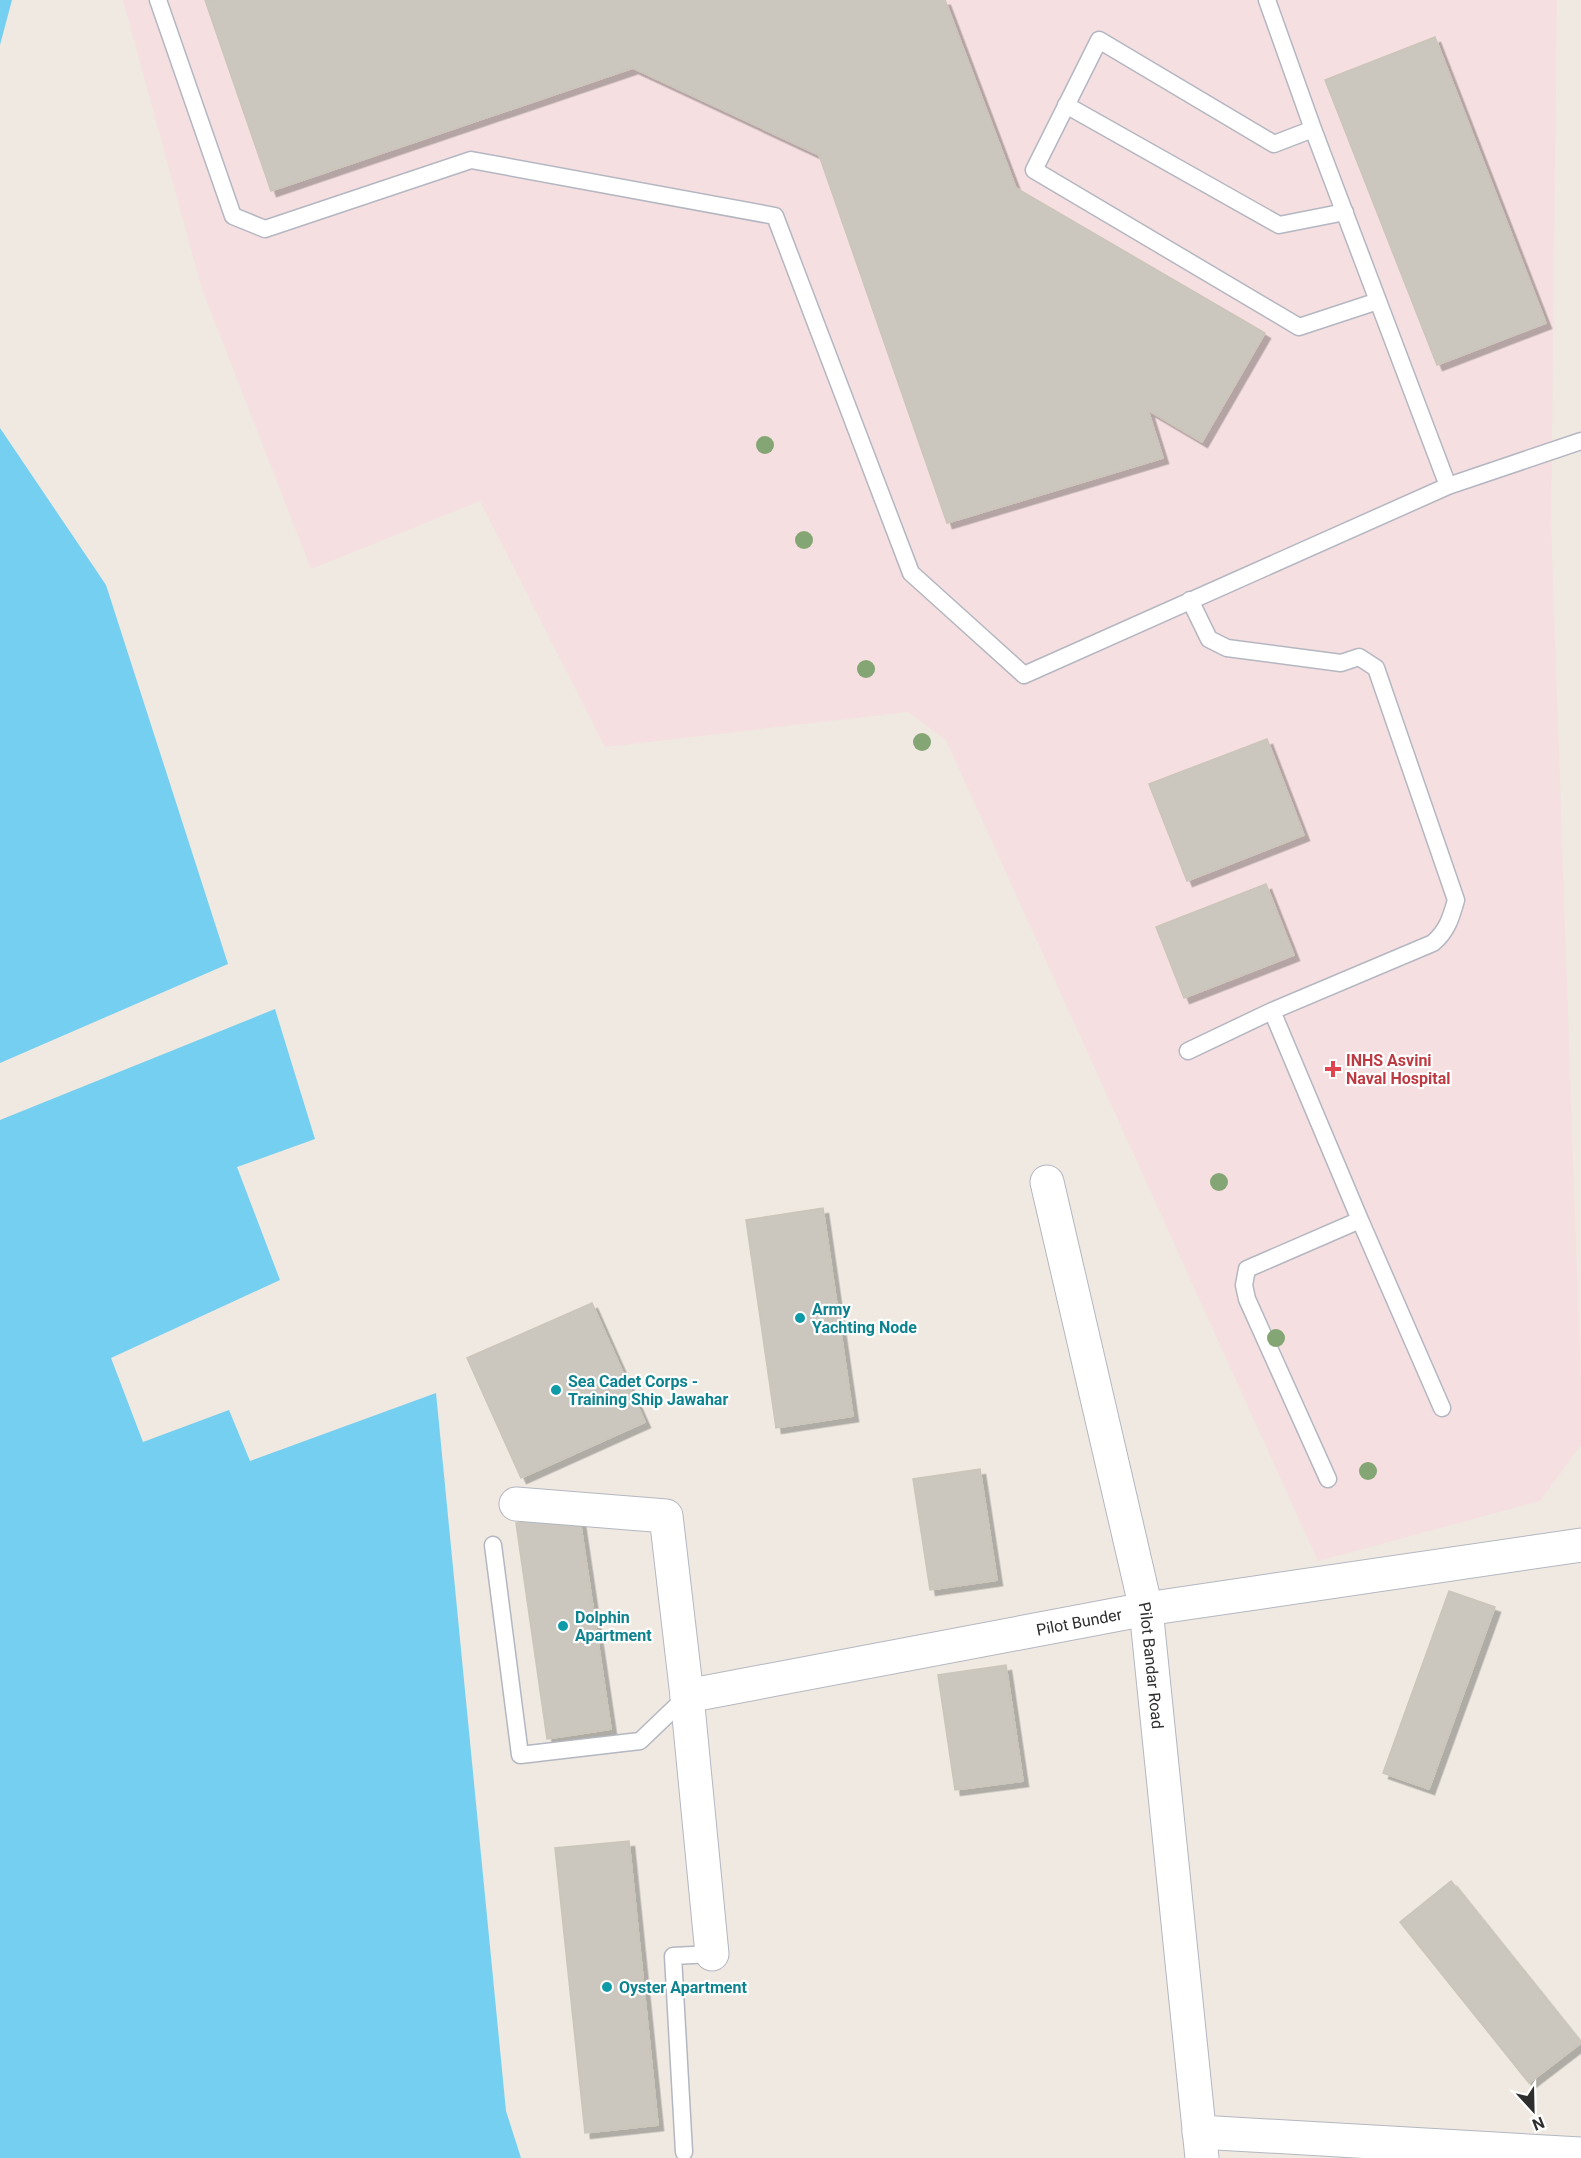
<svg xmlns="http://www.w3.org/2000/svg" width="1581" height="2158" viewBox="0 0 1581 2158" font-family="Roboto,sans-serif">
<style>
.medical{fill:#f5dfe0}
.water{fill:#75cff0}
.building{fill:#cbc7bf;stroke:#cbc5ba;stroke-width:1.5;filter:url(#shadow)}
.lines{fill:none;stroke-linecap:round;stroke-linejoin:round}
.service-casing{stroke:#b4b7c1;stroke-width:19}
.minor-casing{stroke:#b4b7c1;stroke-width:35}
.service{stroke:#fff;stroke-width:16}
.minor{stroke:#fff;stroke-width:33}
.tree{fill:#84a574}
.health-dot{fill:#e0444e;stroke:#fff;stroke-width:2}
.culture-dot{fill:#0f9aa8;stroke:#fff;stroke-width:2}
.labels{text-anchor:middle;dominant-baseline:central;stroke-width:4.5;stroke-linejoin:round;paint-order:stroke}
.health-label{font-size:16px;font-weight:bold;fill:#be3a42;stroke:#fff;text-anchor:start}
.culture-label{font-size:16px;font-weight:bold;fill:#0d838f;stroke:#fff;text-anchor:start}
.street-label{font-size:16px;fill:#2e2e2e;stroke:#fff}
</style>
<defs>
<filter id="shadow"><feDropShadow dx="5.5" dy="5.5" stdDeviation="0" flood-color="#0004"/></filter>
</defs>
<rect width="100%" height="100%" fill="#efe9e1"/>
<path class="medical" d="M123 0H1557L1551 524 1581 1390V1445L1540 1501 1318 1561 946 740 908 712 605 747 480 501 311 569 202 289Z"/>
<path class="water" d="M0 0H12L0 45Z
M0 428 106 585 228 964 0 1063Z
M275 1009 315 1139 237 1167 280 1280 111 1358 143 1442 229 1410 250 1461 436 1393 506 2111 521 2158H0V1120Z"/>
<path class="building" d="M205 0H945L1016 188 1265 333 1202 442 1148 410 1163 458 947 523 819 155 633 68 271 191Z
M1435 37 1546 323 1437 365 1325 80Z
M1267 739 1304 835 1187 881 1149 784Z
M1266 884 1294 955 1184 998 1156 927Z
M823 1208 853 1416 776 1428 746 1220Z
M592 1303 645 1422 521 1478 467 1358Z
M980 1469 997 1580 930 1590 913 1479Z
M579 1513 611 1729 547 1739 516 1523Z
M1449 1591 1495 1607 1429 1789 1383 1773Z
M1006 1665 1023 1781 955 1790 938 1675Z
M629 1841 658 2125 585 2133 555 1848Z
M1451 1881 1581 2043 1529 2083 1400 1922Z"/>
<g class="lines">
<defs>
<path id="service" d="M158 0 233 216 265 229 471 160 775 216 911 573 1024 675 1448 486 1581 441
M1267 0 1313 129 1448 486
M1066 105 1279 225 1345 212
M1313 129 1274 144 1099 40 1034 170 1299 327 1378 301
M1272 1011 1360 1220 1247 1269 1244 1285 1247 1299 1328 1479
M1188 1051 1272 1011 1433 943C1447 931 1451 918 1456 900L1376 668 1359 657 1341 663 1227 648 1209 639 1190 600
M1360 1220 1442 1408
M493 1545 520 1755 640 1741 687 1696
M684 2152 673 1956 712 1954"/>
<g id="minor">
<path id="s1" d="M1047 1182 1146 1609 1202 2158"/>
<path d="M516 1504 666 1516 687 1696 712 1954"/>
<path id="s2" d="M687 1696 1146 1609 1581 1545"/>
<path d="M1199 2132 1581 2154"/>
</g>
</defs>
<use href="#service" class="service-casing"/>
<use href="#minor" class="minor-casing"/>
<use href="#service" class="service"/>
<use href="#minor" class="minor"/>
</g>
<g class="tree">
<circle cx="765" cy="445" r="9"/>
<circle cx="804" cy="540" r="9"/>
<circle cx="866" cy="669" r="9"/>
<circle cx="922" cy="742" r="9"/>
<circle cx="1219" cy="1182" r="9"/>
<circle cx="1276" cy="1338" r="9"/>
<circle cx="1368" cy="1471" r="9"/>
</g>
<path class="health-dot" d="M1330 1060h6v6h6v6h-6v6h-6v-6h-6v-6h6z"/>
<g class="culture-dot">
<circle cx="800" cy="1318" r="6"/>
<circle cx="556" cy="1390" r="6"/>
<circle cx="563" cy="1626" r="6"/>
<circle cx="607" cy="1987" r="6"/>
</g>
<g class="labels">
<g class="health-label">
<text x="1346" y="1060">INHS Asvini<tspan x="1346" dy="18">Naval Hospital</tspan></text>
</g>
<g class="culture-label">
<text x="812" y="1309">Army<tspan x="812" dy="18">Yachting Node</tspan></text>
<text x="568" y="1381">Sea Cadet Corps -<tspan x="568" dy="18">Training Ship Jawahar</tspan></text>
<text x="575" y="1617">Dolphin<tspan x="575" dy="18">Apartment</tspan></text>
<text x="619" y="1987">Oyster Apartment</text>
</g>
<g class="street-label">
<text stroke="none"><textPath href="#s2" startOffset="399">Pilot Bunder</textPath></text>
<text stroke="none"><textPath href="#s1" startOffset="495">Pilot Bandar Road</textPath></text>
</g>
</g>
<g transform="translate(1533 2110) rotate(158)" stroke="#ffffff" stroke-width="4.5" paint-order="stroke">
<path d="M0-4.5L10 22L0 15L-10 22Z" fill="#2e2e2e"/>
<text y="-9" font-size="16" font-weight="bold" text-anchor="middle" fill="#2e2e2e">N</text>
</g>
</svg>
